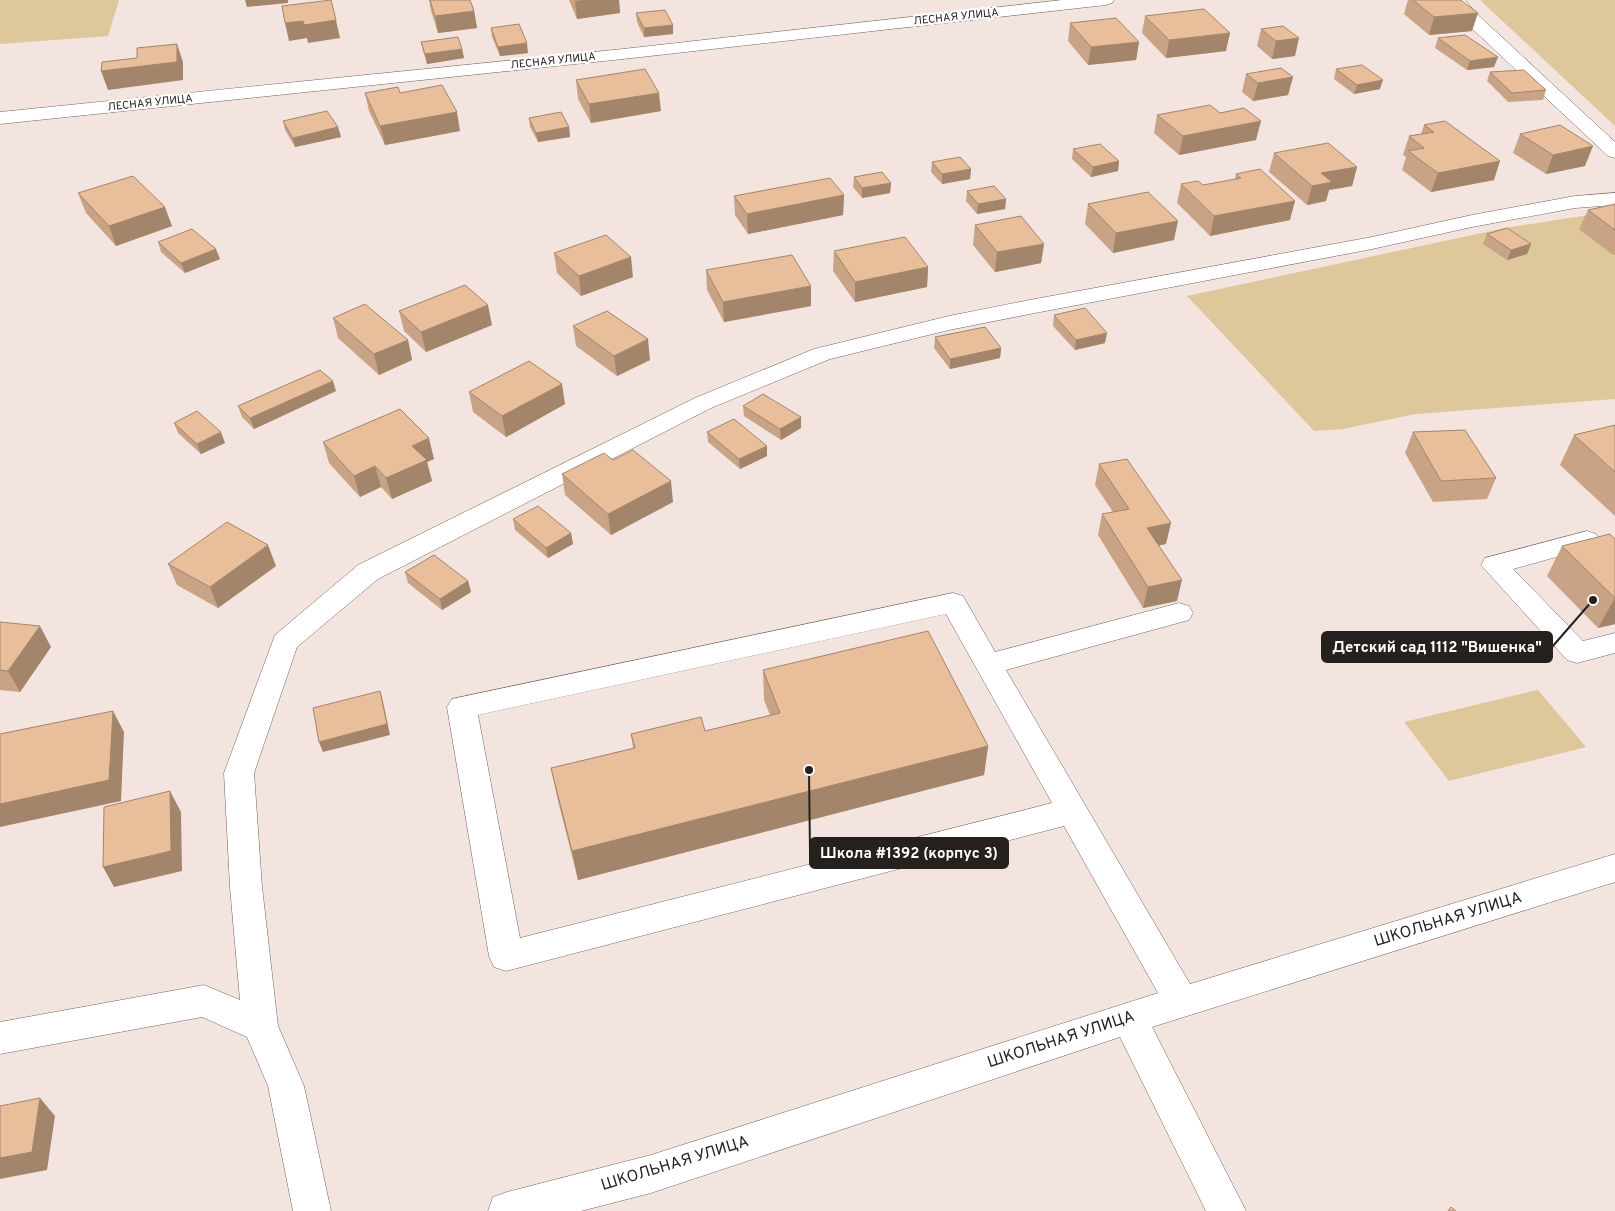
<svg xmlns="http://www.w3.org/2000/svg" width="1615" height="1211" viewBox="0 0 1615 1211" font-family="Overpass,sans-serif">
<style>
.green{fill:#ddc79b}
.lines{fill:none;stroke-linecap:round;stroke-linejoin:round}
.minor-casing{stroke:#70635f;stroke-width:1}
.minor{fill:#fff;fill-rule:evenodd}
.wall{fill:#c8a385}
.shaded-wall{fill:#a3856c}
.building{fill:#e9be9b;stroke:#a3856c}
.labels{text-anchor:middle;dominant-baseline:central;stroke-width:4.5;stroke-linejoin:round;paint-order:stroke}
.far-street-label{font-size:11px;fill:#26201f;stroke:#fff}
.near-street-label{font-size:16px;fill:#26201f;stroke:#fff}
.leader{fill:none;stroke:#26201f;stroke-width:2}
.callout-dot{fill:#26201f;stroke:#fff;stroke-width:2}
.callout{fill:#26201f;stroke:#26201f;stroke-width:2}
.callout-label{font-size:15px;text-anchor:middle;font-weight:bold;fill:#fff}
</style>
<rect width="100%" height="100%" fill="#f4e4df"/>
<path class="green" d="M0 0H119L108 36 0 44Z
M1480 0H1615V126Z
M1615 211V399L1416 414 1343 429 1314 431 1187 296 1505 228Z
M1538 690 1586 747 1449 781 1404 722Z"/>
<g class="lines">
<defs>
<path id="minor" d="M1062 0H1114L1112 3 1106 5 623 59 0 124V112L623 49Z
M1448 0H1465L1478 15 1615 142V158L1608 156 1466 23Z
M1615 193V205L1575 208 1472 227 1372 249 1035 313 949 330 830 359 711 408 378 579 297 647 254 773 262 887 278 1026 304 1086 331 1211H293L268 1086 247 1037 202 1017 0 1054V1022L204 985 240 1000 230 887 224 773 275 635 358 565 695 398 814 349 949 316 1035 299 1372 237 1472 215 1575 196Z
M1587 531 1596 534 1600 540 1596 546 1513 569 1583 641 1615 633V653L1577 663 1567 660 1481 565 1485 558Z
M953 593 963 596 995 652 1179 603 1189 606 1193 613 1189 620 1006 670 1190 984 1615 854V882L1152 1027 1246 1211H1206L1120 1037 651 1193 581 1211H488L493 1197 507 1192 651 1155 1158 993 1064 826 506 971 494 967 489 956 447 707 452 699ZM946 614 1052 803 520 938 478 715Z"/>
</defs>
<use href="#minor" class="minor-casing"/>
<use href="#minor" class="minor"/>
</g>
<path class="wall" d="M429 0H470L474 11 477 28 438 33 431 11Z
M569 0H619L620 13 577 19Z
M1408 0H1461L1472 31 1429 35 1404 14Z
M636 13 673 25V34L644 37 637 22Z
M1145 16 1226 51 1166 58 1142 33Z
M1070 23 1139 42 1136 60 1088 65 1068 41Z
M491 28 528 53 500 56 492 37Z
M1261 29 1295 56 1272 59 1257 46Z
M1438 38 1494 67 1467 70 1435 48Z
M421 42 462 49 464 58 427 64 423 51Z
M1336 69 1380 89 1354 94 1334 79Z
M1490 72 1546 90 1543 100 1508 102 1487 81Z
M1246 74 1293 77 1288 95 1253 101 1242 92Z
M576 80 661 111 591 123 578 99Z
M365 93H400L460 131 385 145 369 111Z
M1220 113 1256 140 1179 155 1154 133 1157 115Z
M529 118 569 127 570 137 538 142 530 127Z
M283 121 338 127 341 137 295 147 285 130Z
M1445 121 1494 180 1431 192 1402 170 1406 157 1403 155 1409 136 1421 134 1424 125Z
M1520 134 1585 166 1546 174 1513 153Z
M1073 149 1119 161 1118 171 1091 177 1072 159Z
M1274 153 1357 167 1352 186 1329 190 1326 201 1307 205 1269 172Z
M932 162 971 169 970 179 942 184 931 172Z
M1236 174 1290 220 1210 236 1177 203 1181 184 1203 185 1235 179Z
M854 177 891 183 890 193 862 198 853 187Z
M967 191 1006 199 1005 209 977 214 966 201Z
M78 193 172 226 116 246 86 213Z
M844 195 843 215 748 234 735 215 734 196Z
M1088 204 1174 240 1113 253 1085 224Z
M1615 204V254L1613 255 1579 229 1588 210Z
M975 225 1044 244 1041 263 995 272 973 245Z
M1487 234 1531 244 1527 254 1507 260 1483 244Z
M158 242 220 259 185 273 161 252Z
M834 251 928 267 927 287 855 302 833 271Z
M554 253 633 277 581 296 557 273Z
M706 270 811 306 724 322 707 290Z
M399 311 492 325 426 352 404 331Z
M1054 315 1105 343 1075 350 1053 326Z
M333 318 408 340 412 360 379 375 338 338Z
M573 326 650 360 617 376 576 346Z
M935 337 1001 348 1000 358 950 369 934 348Z
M336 391 254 429 242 417 238 406Z
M469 392 565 404 506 437 473 412Z
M743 406 801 428 781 440 744 416Z
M174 423 225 443 201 454 178 433Z
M1615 425V516L1560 465 1574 435Z
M707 432 767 456 740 469 708 442Z
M1413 432 1496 478 1487 499 1433 502 1405 453Z
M323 442 434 459 427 462 432 481 392 499 381 487 360 497 329 463Z
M613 460 673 502 611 535 565 495 562 474Z
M1099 464 1166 544 1159 545 1177 601 1143 608 1098 535 1102 514 1113 512 1095 485Z
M513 519 571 533 573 544 548 558 515 530Z
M1615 539V624L1598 628 1547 576 1562 546Z
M168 564 276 566 218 608 177 585Z
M405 572 468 581 471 592 442 610 408 583Z
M0 622 51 647 20 692 0 690Z
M763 670 988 746 984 775 578 880 557 797 551 768 633 748 631 734 705 731 770 715 764 700Z"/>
<path class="shaded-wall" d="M245 0H288V3L247 7Z
M585 0H619L620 13 577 19 575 1Z
M474 11 477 28 438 33 435 16Z
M1478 13 1472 31 1429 35 1434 17Z
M336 20 340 38 308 43 307 38 289 41 285 23 303 21Z
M673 25V34L644 37V28Z
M1230 33 1226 51 1166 58 1169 40Z
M1299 38 1295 56 1272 59 1276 41Z
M1139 42 1136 60 1088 65 1091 47Z
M527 43 528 53 500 56 498 47Z
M177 44 183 62V80L108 90 101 71Z
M462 49 464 58 427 64 425 54Z
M1498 57 1494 67 1467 70 1470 61Z
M1293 77 1288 95 1253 101 1258 83Z
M1383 80 1380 89 1354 94 1357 85Z
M659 93 661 111 591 123 589 104Z
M457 112 460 131 385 145 380 126Z
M1261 121 1256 140 1179 155 1183 136Z
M338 127 341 137 295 147 293 138Z
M569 127 570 137 538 142 536 133Z
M1593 146 1585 166 1546 174 1553 155Z
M1119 161 1118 171 1091 177 1093 167Z
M1500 161 1494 180 1431 192 1438 173Z
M1357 167 1352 186 1329 190 1326 201 1307 205 1312 186 1321 173Z
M971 169 970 179 942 184V174Z
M891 183 890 193 862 198V188Z
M844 195 843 215 748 234 747 214Z
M1006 199 1005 209 977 214 978 204Z
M1295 201 1290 220 1210 236 1214 216Z
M165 207 172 226 116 246 109 226Z
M1178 221 1174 240 1113 253 1116 233Z
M1044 244 1041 263 995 272 997 252Z
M1531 244 1527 254 1507 260 1511 250Z
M216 249 220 259 185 273 181 263Z
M631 257 633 277 581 296 579 276Z
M928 267 927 287 855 302V282Z
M811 286V306L724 322 723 302Z
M488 305 492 325 426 352 421 332Z
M1107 333 1105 343 1075 350 1076 340Z
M648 339 650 360 617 376 614 356Z
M408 340 412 360 379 375 374 354Z
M1001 348 1000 358 950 369V359Z
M333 381 336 391 254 429 250 418Z
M562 384 565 404 506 437 502 416Z
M801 417V428L781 440 780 429Z
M221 432 225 443 201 454 197 444Z
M429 438 434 459 427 462 432 481 392 499 386 478 412 446Z
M767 446V456L740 469 739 459Z
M375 466 381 487 360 497 354 476Z
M671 481 673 502 611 535 608 514Z
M1171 523 1166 544 1143 549 1147 528Z
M571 533 573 544 548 558 546 548Z
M268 545 276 566 218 608 210 587Z
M1182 580 1177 601 1143 608 1148 587Z
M468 581 471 592 442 610 440 599Z
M1615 598V624L1598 628Z
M40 626 51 647 20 692 8 671Z
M380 691 383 702 390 735 323 752 319 742Z
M113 711 124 732 121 801 0 827V804Z
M988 746 984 775 578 880 572 851Z
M170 791 181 812 182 871 114 887 103 867Z
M40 1098 55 1116 47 1170 0 1179V1158Z"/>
<path class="building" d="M331 0 336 20 304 25 303 21 285 23 282 6Z
M430 0H470L474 11 435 16Z
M1413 0H1461L1478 13 1434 17Z
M1204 9 1230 33 1169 40 1145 16Z
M665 10 673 25 644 28 636 13Z
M1116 18 1139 42 1091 47 1070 23Z
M519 24 527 43 498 47 491 28Z
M1283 26 1299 38 1276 41 1261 29Z
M1465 35 1498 57 1470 61 1438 38Z
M458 37 462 49 425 54 421 42Z
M177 44V62L101 71 102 62 137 58V48Z
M1362 65 1383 80 1357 85 1336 69Z
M1281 68 1293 77 1258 83 1246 74Z
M645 69 659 93 589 104 576 80Z
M1524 70 1546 90 1512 93 1490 72Z
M442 85 457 112 380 126 365 93 398 87 400 93Z
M1210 105 1220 113 1244 108 1261 121 1183 136 1157 115Z
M327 111 338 127 293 138 283 121Z
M561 112 569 127 536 133 529 118Z
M1445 121 1500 161 1438 173 1408 151 1424 148 1409 136 1434 132 1424 125Z
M1560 125 1593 146 1553 155 1520 134Z
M1328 143 1357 167 1321 173 1332 182 1312 186 1274 153Z
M1100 144 1119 161 1093 167 1073 149Z
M960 157 971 169 942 174 932 162Z
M1260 169 1295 201 1214 216 1181 184 1198 181 1203 185 1241 178 1236 174Z
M882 172 891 183 862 188 854 177Z
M133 176 165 207 109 226 78 193Z
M830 178 844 195 747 214 734 196Z
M994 186 1006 199 978 204 967 191Z
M1148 192 1178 221 1116 233 1088 204Z
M1615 204V230L1588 210Z
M1021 216 1044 244 997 252 975 225Z
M1507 228 1531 244 1511 250 1487 234Z
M192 229 216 249 181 263 158 242Z
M606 235 631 257 579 276 554 253Z
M905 237 928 267 855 282 834 251Z
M792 255 811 286 723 302 706 270Z
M465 285 488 305 421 332 399 311Z
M365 304 408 340 374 354 333 318Z
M1085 308 1107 333 1076 340 1054 315Z
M607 311 648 339 614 356 573 326Z
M985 327 1001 348 950 359 935 337Z
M529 361 562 384 502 416 469 392Z
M320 370 333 381 250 418 238 406Z
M763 394 801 417 780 429 743 406Z
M400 409 429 438 412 446 427 460 386 478 375 466 354 476 323 442Z
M197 411 221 432 197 444 174 423Z
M734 419 767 446 739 459 707 432Z
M1615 425V472L1574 435Z
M1465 430 1496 478 1441 481 1413 432Z
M633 450 671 481 608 514 562 474 604 453 613 460Z
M1127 459 1171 523 1147 528 1182 580 1148 587 1102 514 1129 509 1099 464Z
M538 506 571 533 546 548 513 519Z
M227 522 268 545 210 587 168 564Z
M1610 534 1615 539V598L1562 546Z
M434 555 468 581 440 599 405 572Z
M0 622 40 626 8 671 0 670Z
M928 631 988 746 572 851 551 768 635 748 631 734 701 717 705 731 780 713 763 670Z
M380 691 387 724 319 742 313 708Z
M113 711 109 780 0 804V734Z
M170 791 171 851 103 867 104 807Z
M40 1098 32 1152 0 1158V1106Z
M1451 1207 1456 1211H1448Z"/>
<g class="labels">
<g class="far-street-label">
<text transform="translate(956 17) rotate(-6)">ЛЕСНАЯ УЛИЦА</text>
<text transform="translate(553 61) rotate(-6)">ЛЕСНАЯ УЛИЦА</text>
<text transform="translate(150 103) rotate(-6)">ЛЕСНАЯ УЛИЦА</text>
</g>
<g class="near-street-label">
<text transform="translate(1448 920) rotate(-17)">ШКОЛЬНАЯ УЛИЦА</text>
<text transform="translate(1061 1040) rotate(-18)">ШКОЛЬНАЯ УЛИЦА</text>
<text transform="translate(675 1164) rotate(-17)">ШКОЛЬНАЯ УЛИЦА</text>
</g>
</g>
<path class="leader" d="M1593 600L1552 647M809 770L810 853"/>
<g class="callout-dot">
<circle cx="1593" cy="600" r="5"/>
<circle cx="809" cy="770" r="5"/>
</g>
<g class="callout">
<rect x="1322" y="632" width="230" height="30" rx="5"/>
<rect x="810" y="838" width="198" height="30" rx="5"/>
</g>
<g class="callout-label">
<text x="1437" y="652">Детский сад 1112 "Вишенка"</text>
<text x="909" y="858">Школа #1392 (корпус 3)</text>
</g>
</svg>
